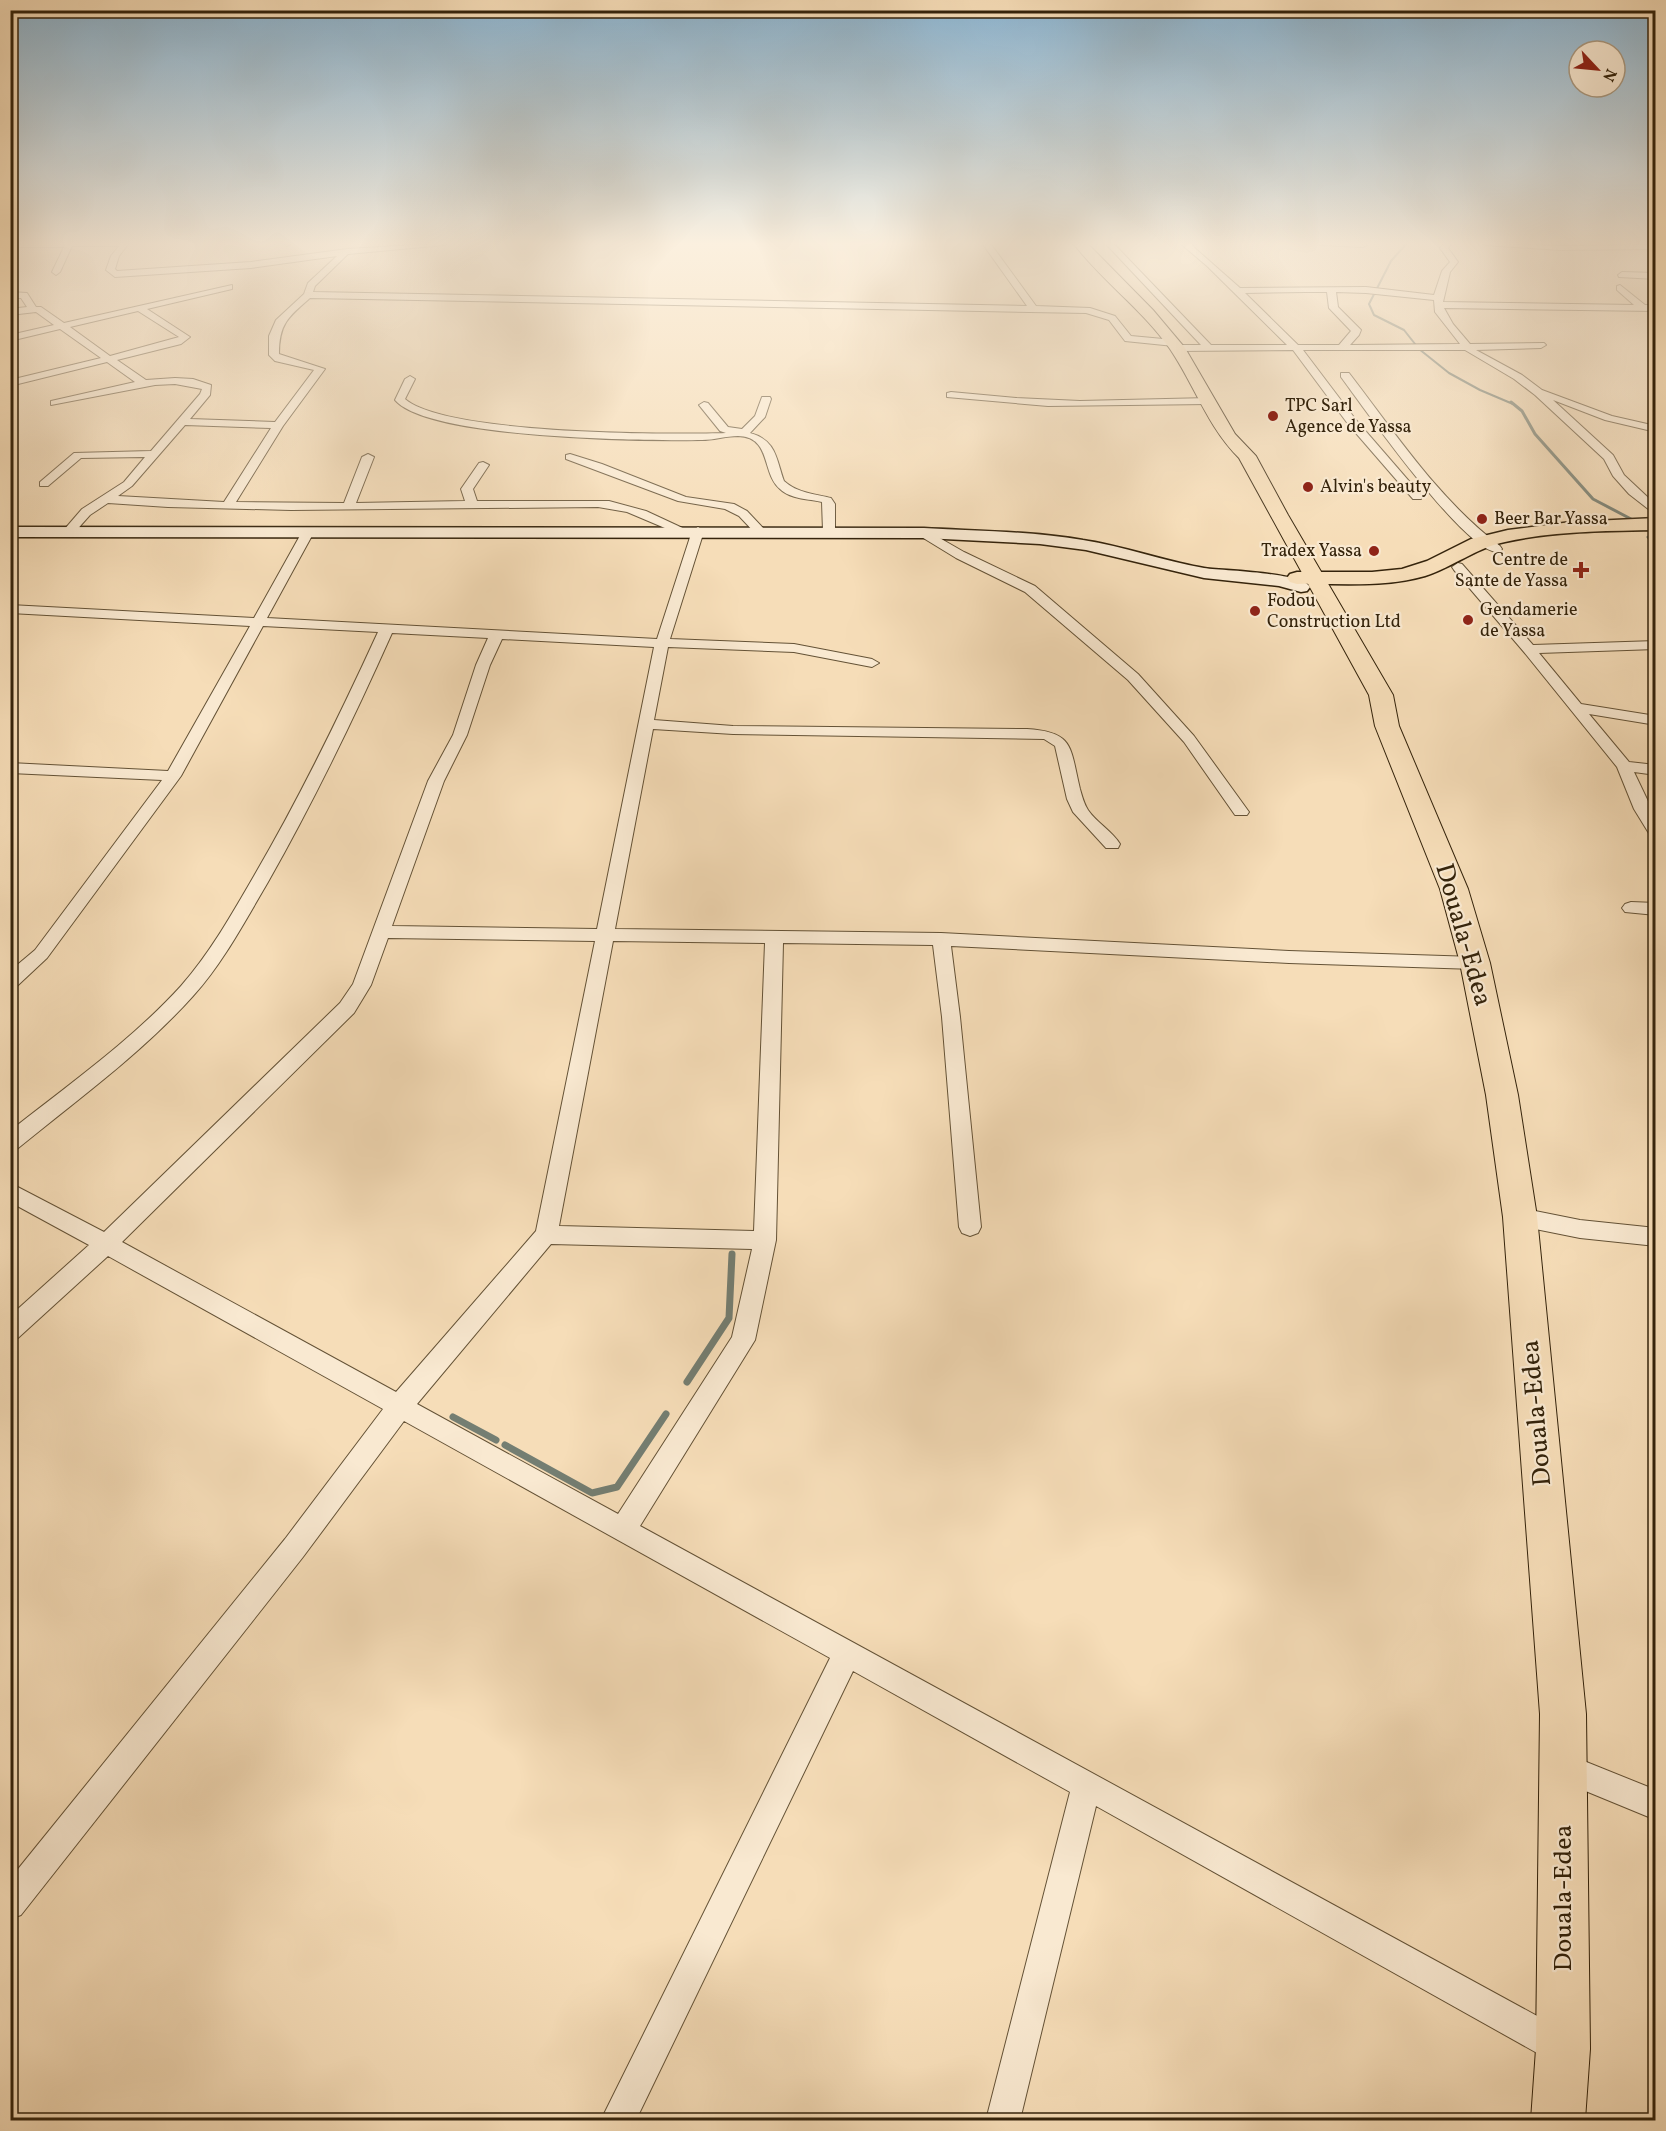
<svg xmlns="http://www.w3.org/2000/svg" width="1666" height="2131" viewBox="0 0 1666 2131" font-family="Vollkorn,serif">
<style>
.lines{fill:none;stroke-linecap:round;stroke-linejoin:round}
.stream-far2{stroke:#747e72;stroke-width:2}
.stream-far1{stroke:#747e72;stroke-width:3}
.stream{stroke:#747e72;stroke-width:7}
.minor-casing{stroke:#645236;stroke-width:2}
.secondary-casing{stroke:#34230b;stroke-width:3}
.primary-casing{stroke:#34230b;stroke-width:3}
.trunk-casing{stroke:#34230b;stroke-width:2}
.minor{fill:#f9e9d1;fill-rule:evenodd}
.secondary{fill:#f9e9d1;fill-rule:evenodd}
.primary{fill:#f6ddb8;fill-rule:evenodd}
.trunk{fill:#f6ddb8;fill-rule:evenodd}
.poi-dot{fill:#8f2418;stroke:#f9e9d1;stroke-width:2}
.labels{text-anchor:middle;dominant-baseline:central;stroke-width:4.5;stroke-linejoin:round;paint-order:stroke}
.far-poi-label{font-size:18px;fill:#34230b;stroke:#f9e9d1;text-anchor:start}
.near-street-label{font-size:26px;fill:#34230b;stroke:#f9e9d1}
</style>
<rect width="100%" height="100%" fill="#f6ddb8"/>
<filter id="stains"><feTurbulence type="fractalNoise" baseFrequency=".00333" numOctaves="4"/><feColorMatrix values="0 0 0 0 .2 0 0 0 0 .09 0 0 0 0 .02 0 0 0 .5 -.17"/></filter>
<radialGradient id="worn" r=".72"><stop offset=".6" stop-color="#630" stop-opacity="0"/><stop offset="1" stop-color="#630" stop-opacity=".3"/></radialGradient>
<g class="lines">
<path class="stream-far2" d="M1407 243 1391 261 1369 304 1374 315 1404 330 1419 349 1449 373 1480 390 1513 404"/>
<path class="stream-far1" d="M1511 402 1522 411 1535 434 1593 499 1631 519
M1648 537 1656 546"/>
<path class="stream" d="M687 1382 729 1318 732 1254
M453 1417 496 1440
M505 1445 592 1493 617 1487 666 1414"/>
<defs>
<path id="minor" d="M10 243H129L119 256 115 269 117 271 251 262 347 249 448 243 444 245 348 254 315 286 313 292 1027 306 982 243H990L1036 306 1090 308 1115 316 1131 336 1174 340 1179 343 1177 345H1201L1105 243H1113L1211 345H1287L1207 266 1180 243H1189L1240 288 1366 287 1434 295 1442 271 1450 262 1440 248 1444 243H1452L1448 248 1458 262 1450 272 1443 302 1634 305 1617 290V286L1620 285 1645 305H1656V311L1444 308 1453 324 1470 344 1544 343 1546 345 1541 348 1476 350 1522 375 1542 390 1612 416 1656 426V432L1605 420 1553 400 1613 455 1624 475 1656 505V515L1629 494 1613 476 1604 459 1535 395 1514 379 1465 350H1303L1356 420 1421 495V499H1413L1348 424 1293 350 1177 351 1172 348 1174 346 1125 341 1109 320 1086 313 310 298C288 317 279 324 279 354L325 369 283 426 236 502 344 503 362 457 368 454 374 457 356 503 465 501 461 489 479 463 483 462 489 465 473 489 477 501H609L646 511 689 531 687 534H679L627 512 598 507 291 510 168 507 108 503 90 515 73 534 69 535 63 531 82 509 124 482 145 457 81 458 48 486H40V482L74 453 151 451 200 394 202 389 175 384 155 385 51 405V401L135 382 107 362 10 386V380L101 358 60 329 10 341V335L54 325 36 312 10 315V309L27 307 21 298H10V292L27 293 36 307H41L64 323 232 285V289L147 309 190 337 181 344 117 360 146 380 175 378 193 379 211 385 210 395 190 419 275 422 314 370 275 361 269 355V336L276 320 304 294 308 283 337 256 251 268 115 277 106 270 111 256 119 246H72L60 272 56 275 52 272 64 247H10ZM1306 292H1327L1329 308 1351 331 1339 345H1298L1245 293ZM1336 292 1366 293 1434 300 1435 312 1460 344 1350 345 1359 335 1361 330 1338 307ZM138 311 179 337 110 356 70 327ZM185 425 271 428 224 502 118 496 132 486Z
M283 243H291V244L287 246Z
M1317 243H1365L1367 245 1363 247 1321 245Z
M1482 243 1559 246 1656 245V249L1559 250 1486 245Z
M1622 272 1656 273V279L1619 277 1618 275Z
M1341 373H1349C1396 434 1438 499 1500 546L1502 549 1500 552C1469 559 1362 405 1341 377Z
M410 376 415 379 405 399C445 434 666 435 726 433L720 431 699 405 704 402 708 403 728 427 742 429 755 416 762 397H770L771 399 765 417 750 433C776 440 776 458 784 481 797 493 815 494 831 498L835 504V531L829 535 823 531 822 502C809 499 790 499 780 489 761 473 772 437 738 436 726 436 714 440 702 440 646 441 428 439 395 400L405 379Z
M951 392 1016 398 1080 401 1209 398 1214 401 1209 404 1048 406 947 397V393Z
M570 454 602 464 686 497 734 504 747 511 766 531 764 534H756L739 516 725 509 678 501 566 459V455Z
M698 527 704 531 670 639 794 644 872 659 879 663 872 667 794 652 668 647 654 720 733 726 1027 729C1075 732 1070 748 1080 789 1082 796 1084 804 1088 810 1097 823 1112 831 1120 844L1118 848H1106L1073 812 1067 799 1055 746 1044 739 733 734 653 729 615 929 941 933 1289 951 1475 957 1481 959 1484 963 1481 967 1475 969 1289 963 951 946 960 1017 981 1227 978 1233 970 1236 962 1233 959 1227 942 1017 933 945 783 943 776 1240 755 1340 640 1526 1570 2034 1574 2046 1570 2058 1558 2062 1546 2058 1096 1806 1020 2120H986L1070 1792 853 1671 636 2120H601L830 1658 404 1421 303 1557 21 1915 10 1919V1879L285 1539 383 1409 108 1256 18 1338 10 1341V1316L89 1245 10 1202V1183L104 1232 340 1003 353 984 428 781 453 735 476 665 488 638 392 633C354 718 314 801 268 882 245 921 223 963 193 996 141 1054 77 1100 17 1149L10 1151V1131C68 1085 131 1041 181 986 210 953 232 914 254 876 300 797 340 715 378 632L263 626 181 776 47 958 16 987 10 988V971L35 950 162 780 10 773V763L168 771 250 626 10 613V605L254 618 302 532 308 528 314 532 267 618 657 639 692 531ZM502 639 654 647 597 929 392 926 444 781 467 735 490 665ZM388 938 595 941 536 1231 396 1392 122 1242 354 1013 371 985ZM613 941 765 943 754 1231 559 1226ZM551 1244 752 1249 732 1337 618 1514 417 1404Z
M924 529 964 552 1035 586 1138 674 1194 736 1249 812 1247 815H1235L1184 742 1128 680 1025 592 956 558 920 536V530Z
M1458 563 1462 564 1533 645 1656 641V649L1539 653 1581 704 1656 716V725L1589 714 1629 762 1656 765V775L1634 772 1656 818V836L1650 835 1634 809 1617 767 1524 652 1454 570 1452 567Z
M1631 902 1656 903V915L1625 912 1622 908 1625 904Z
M1520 1208 1580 1220 1656 1228V1246L1580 1238 1520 1226 1512 1223 1509 1217 1512 1211Z
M1564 1753 1656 1790V1820L1554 1778 1549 1768 1554 1758Z"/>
<path id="secondary" d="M10 527 924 528C977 531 1031 531 1083 540 1124 546 1163 561 1204 568 1224 571 1300 572 1310 587L1307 591 1301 592 1279 586 1204 578 1086 550 1040 544 924 538 10 537Z"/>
<path id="primary" d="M1656 518V530C1605 531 1554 531 1505 542 1476 548 1453 567 1425 576 1384 588 1339 583 1297 584L1290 582 1287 578 1290 574 1297 572H1372L1402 569 1427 561 1471 539 1508 530 1571 522Z"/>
<path id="trunk" d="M1073 243H1087L1153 310 1185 348 1235 434 1256 456 1288 515 1393 695 1399 726 1468 889 1490 963 1518 1095 1537 1217 1586 1714 1590 2049 1585 2120H1531L1536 2049 1540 1714 1503 1217 1486 1095 1460 963 1440 889 1375 726 1369 695 1239 458C1207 426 1195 386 1170 349 1143 310 1102 281 1073 243Z"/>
</defs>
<use href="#minor" class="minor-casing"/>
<use href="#secondary" class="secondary-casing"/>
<use href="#primary" class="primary-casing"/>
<use href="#trunk" class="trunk-casing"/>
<use href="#minor" class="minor"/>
<use href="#secondary" class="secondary"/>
<use href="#primary" class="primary"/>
<use href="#trunk" class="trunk"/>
</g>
<linearGradient id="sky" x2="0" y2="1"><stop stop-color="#8bb6d4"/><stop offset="0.45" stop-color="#fbf0df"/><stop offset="1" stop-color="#fbf0df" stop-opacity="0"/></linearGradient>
<rect width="1666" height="541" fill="url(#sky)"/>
<g class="poi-dot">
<circle cx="1273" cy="416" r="6"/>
<circle cx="1308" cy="487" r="6"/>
<circle cx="1482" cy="519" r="6"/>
<circle cx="1374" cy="551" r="6"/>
<path d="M1578 561h6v6h6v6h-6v6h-6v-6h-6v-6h6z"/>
<circle cx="1255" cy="611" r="6"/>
<circle cx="1468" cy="620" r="6"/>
</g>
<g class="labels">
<g class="far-poi-label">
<text x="1285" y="406">TPC Sarl<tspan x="1285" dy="21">Agence de Yassa</tspan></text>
<text x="1320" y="487">Alvin's beauty</text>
<text x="1494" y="519">Beer Bar Yassa</text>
<text x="1362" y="551" text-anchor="end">Tradex Yassa</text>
<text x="1568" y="560" text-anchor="end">Centre de<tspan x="1568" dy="21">Sante de Yassa</tspan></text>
<text x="1267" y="601">Fodou<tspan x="1267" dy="21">Construction Ltd</tspan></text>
<text x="1480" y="610">Gendamerie<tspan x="1480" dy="21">de Yassa</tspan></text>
</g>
<g class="near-street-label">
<text transform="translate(1463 935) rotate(74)">Douala-Edea</text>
<text transform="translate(1537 1413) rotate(-95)">Douala-Edea</text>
<text transform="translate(1564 1898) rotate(-90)">Douala-Edea</text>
</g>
</g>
<rect width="1666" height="2131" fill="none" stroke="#f6ddb8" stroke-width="36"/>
<rect x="12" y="12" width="1642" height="2107" fill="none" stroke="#34230b" stroke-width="3"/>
<rect x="18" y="18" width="1630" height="2095" fill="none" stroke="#34230b" stroke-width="1.5"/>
<g transform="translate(1597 69) rotate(116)"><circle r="28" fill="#f9e9d1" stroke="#aa9a82" stroke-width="1.5"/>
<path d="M0-4.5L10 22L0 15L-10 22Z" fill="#8f2418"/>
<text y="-9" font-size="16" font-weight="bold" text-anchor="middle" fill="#34230b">N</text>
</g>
<rect width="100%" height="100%" filter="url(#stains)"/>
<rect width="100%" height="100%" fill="url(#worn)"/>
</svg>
